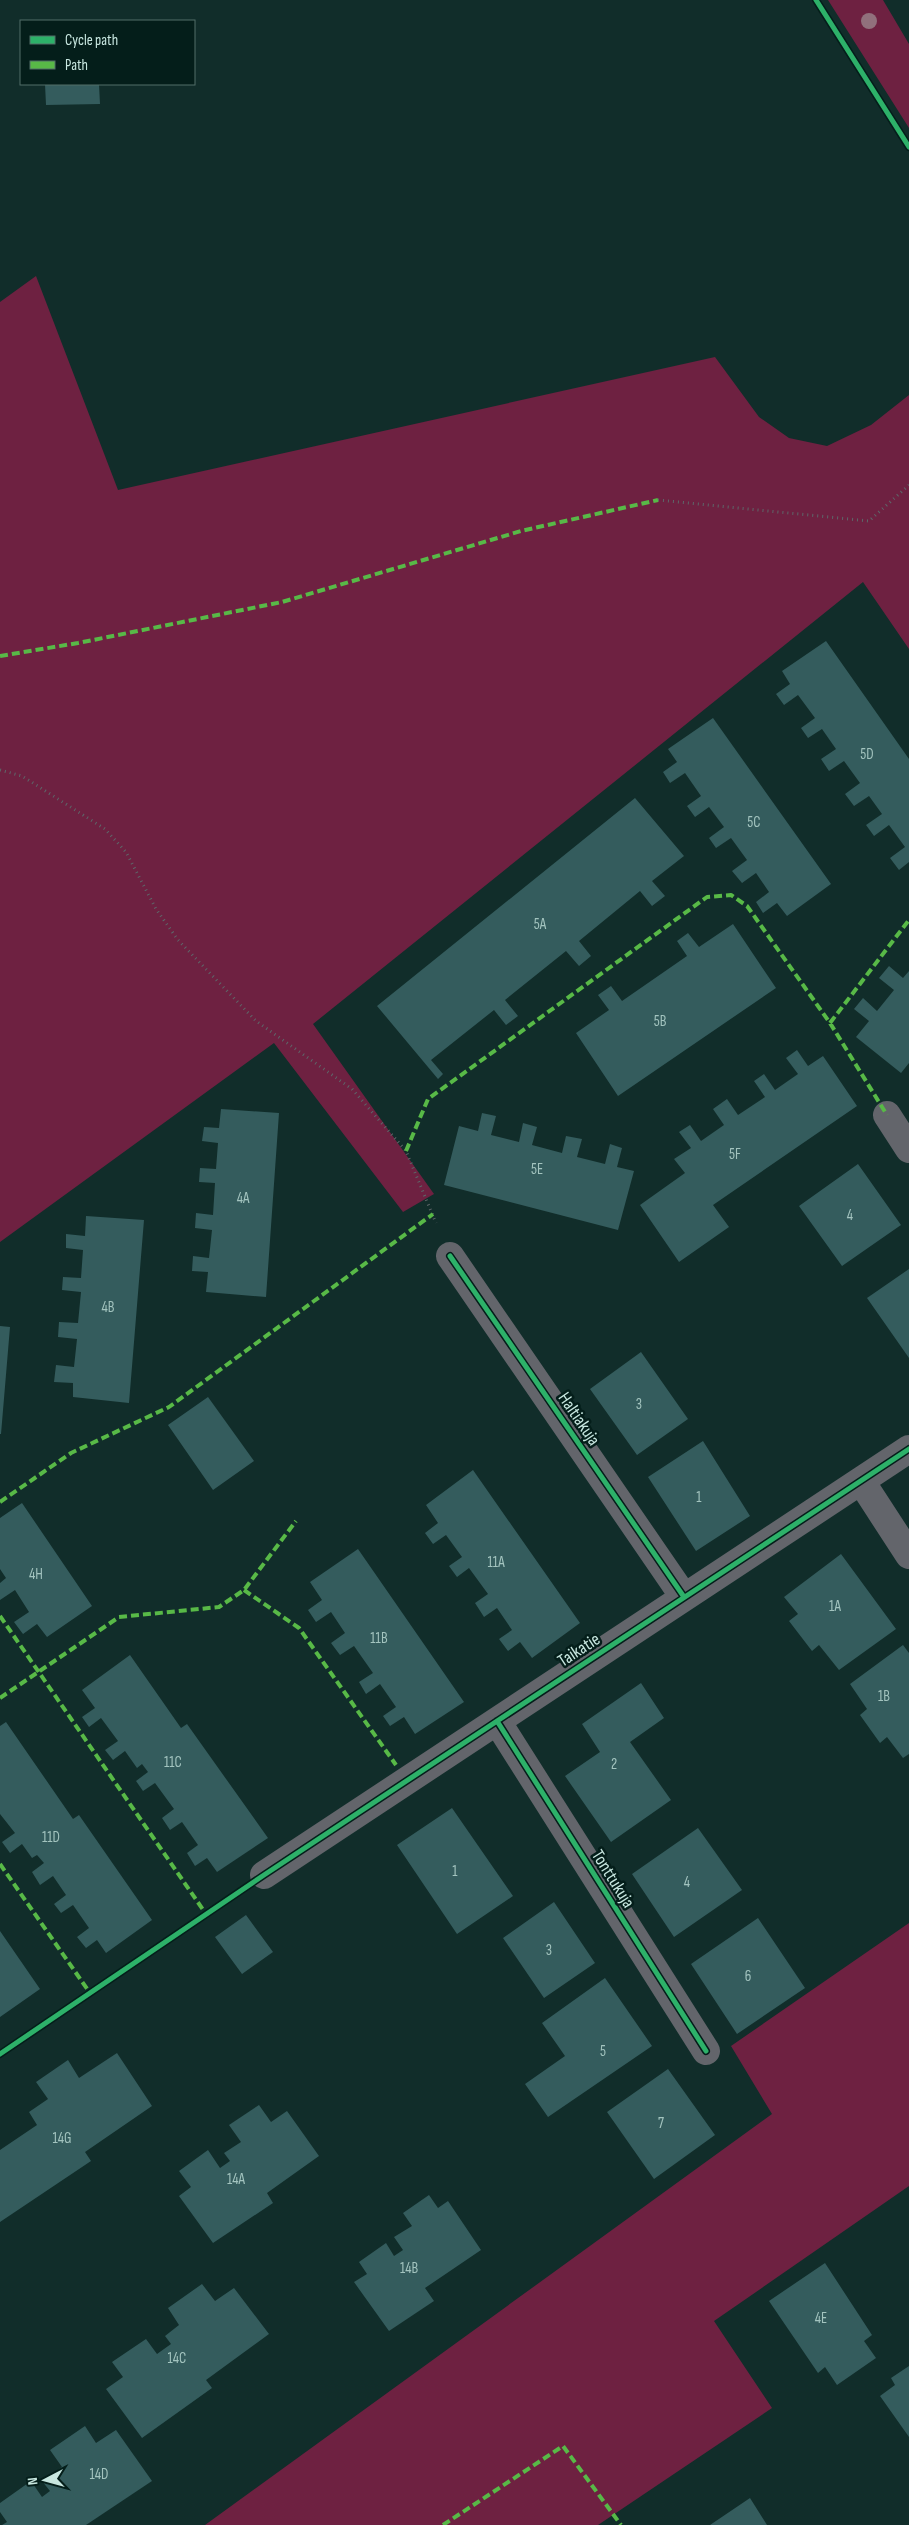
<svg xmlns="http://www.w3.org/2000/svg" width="909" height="2525" viewBox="0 0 909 2525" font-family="'Sofia Sans Condensed',sans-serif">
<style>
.green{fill:#6e2141}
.building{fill:#345c5d}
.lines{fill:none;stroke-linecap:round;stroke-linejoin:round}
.path{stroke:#5e6669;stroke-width:3;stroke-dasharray:1 4;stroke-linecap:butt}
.street{stroke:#63656b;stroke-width:28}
.quiet{stroke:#58b947;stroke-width:4;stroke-dasharray:8 4;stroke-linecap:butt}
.cycleway-casing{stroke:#041e1a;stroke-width:8}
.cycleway{stroke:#2db169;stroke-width:5}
.tree{fill:#91707c}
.labels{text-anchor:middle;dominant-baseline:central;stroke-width:5;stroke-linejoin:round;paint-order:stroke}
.number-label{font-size:15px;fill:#a3c4bf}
.street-label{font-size:18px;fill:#c8e7e0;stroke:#041e1a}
</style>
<rect width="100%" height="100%" fill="#112d2a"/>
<path class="green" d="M828 0H883L909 44V128Z
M36 276 118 490 715 357 759 417 789 438 827 446 871 425 909 395V649L863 582 313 1024 434 1194 403 1212 274 1043 0 1242V302Z
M909 1923V2186L714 2321 772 2408 598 2525H205L772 2114 731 2046Z"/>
<path class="building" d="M45 84H99L100 104 46 105Z
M826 641 909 759V862L899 870 890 858 905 847 889 825 874 836 866 825 882 814 869 796 854 806 845 794 860 783 844 761 829 771 821 759 836 749 822 729 808 738 801 728 815 718 798 695 784 705 776 694 790 684 782 671Z
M713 718 831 884 787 916 777 903 763 913 756 902 769 892 756 873 742 883 732 871 747 860 731 838 716 848 709 838 724 827 709 807 695 817 687 806 701 796 685 773 670 783 663 772 677 762 668 749Z
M635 798 684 856 652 881 665 896 652 906 640 891 579 941 591 956 579 966 566 951 505 1000 518 1016 506 1025 494 1010 431 1060 443 1074 438 1079 377 1006Z
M733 924 776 988 618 1096 576 1033 609 1010 598 995 611 986 622 1001 687 956 677 941 688 933 699 947Z
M889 966 903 978 909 971V1063L901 1073 856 1037 869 1021 854 1009 863 998 877 1011 894 990 879 978Z
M797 1050 808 1066 823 1056 857 1106 713 1205 729 1227 679 1262 640 1205 685 1173 674 1159 691 1148 679 1132 690 1125 701 1141 724 1125 713 1109 727 1099 738 1115 765 1097 754 1081 764 1074 775 1090 798 1074 786 1058Z
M221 1109 279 1113 266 1297 206 1292 208 1272 192 1271 193 1256 209 1258 212 1230 195 1228 196 1213 213 1215 215 1183 199 1182 200 1168 216 1169 218 1143 202 1141 204 1127 219 1128Z
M482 1113 496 1116 491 1135 519 1142 523 1123 537 1127 532 1145 562 1153 566 1136 582 1139 577 1157 605 1164 610 1144 622 1148 617 1167 634 1171 618 1230 444 1185 459 1126 478 1131Z
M858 1164 901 1225 842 1266 799 1206Z
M86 1216 144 1220 129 1403 73 1397V1383L54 1382 56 1365 74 1367 77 1339 58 1337 59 1322 78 1323 81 1292 62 1290 63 1277 81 1278 83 1250 66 1248V1234L85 1236Z
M909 1269V1358L867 1298Z
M0 1326 10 1327 1 1434H0Z
M641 1352 688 1419 637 1455 590 1389Z
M208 1397 254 1461 213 1490 168 1425Z
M703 1441 750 1516 696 1551 648 1477Z
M473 1470 580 1623 532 1658 520 1642 508 1651 499 1639 512 1630 497 1608 484 1617 475 1603 488 1594 469 1568 457 1577 449 1566 462 1557 446 1535 433 1544 425 1533 438 1523 426 1505Z
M22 1503 92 1606 47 1637 37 1624 23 1634 14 1622 29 1612 15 1590 0 1600V1583L6 1578 0 1569V1518Z
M358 1549 464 1702 415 1734 404 1717 390 1726 383 1716 396 1707 380 1684 366 1694 359 1682 373 1673 354 1646 340 1655 331 1643 345 1633 331 1612 316 1622 308 1610 322 1600 310 1582Z
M841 1554 896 1629 839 1670 819 1645 812 1651 789 1621 798 1614 784 1597Z
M903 1645 909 1653V1754L903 1758 887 1737 880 1743 860 1715 867 1709 850 1684Z
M130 1655 181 1728 187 1724 268 1838 217 1872 207 1858 195 1866 187 1853 198 1845 182 1822 170 1830 162 1818 174 1809 155 1783 143 1791 136 1781 148 1772 142 1764 137 1768 125 1751 113 1760 105 1750 118 1741 101 1718 89 1727 82 1717 95 1708 82 1690Z
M641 1683 664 1718 630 1742 671 1800 611 1842 565 1776 600 1752 582 1724Z
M6 1722 73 1819 79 1815 152 1920 106 1953 97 1940 86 1948 77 1937 89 1928 73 1905 61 1913 54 1904 66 1895 53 1876 40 1885 32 1872 44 1863 37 1855 32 1858 22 1844 10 1853 2 1842 15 1833 0 1814V1726Z
M452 1808 513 1896 457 1934 397 1845Z
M698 1828 742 1890 674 1937 632 1874Z
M554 1902 595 1963 544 1998 503 1938Z
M246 1915 273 1952 242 1974 215 1937Z
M758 1918 805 1988 737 2034 691 1964Z
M0 1931 40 1989 0 2017Z
M605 1978 652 2046 548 2117 525 2084 565 2056 542 2023Z
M117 2053 152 2106 85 2152 91 2161 0 2222V2150L37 2125 29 2112 48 2099 36 2082 68 2060 79 2078Z
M668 2069 715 2135 654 2179 607 2112Z
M259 2105 271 2122 287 2111 319 2156 267 2193 273 2203 213 2243 179 2196 191 2187 179 2171 208 2150 220 2168 230 2161 224 2153 241 2142 229 2125Z
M429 2195 438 2208 448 2201 481 2250 425 2288 434 2301 389 2331 354 2282 367 2274 359 2262 386 2243 394 2256 403 2250 394 2237 412 2226 403 2213Z
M825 2263 872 2335 864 2341 876 2358 837 2385 825 2367 818 2373 769 2301Z
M202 2284 215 2301 234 2288 269 2334 206 2380 212 2388 142 2438 106 2389 123 2377 112 2362 146 2339 157 2354 171 2344 165 2336 179 2325 168 2308Z
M909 2366V2437L880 2396 895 2385 891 2378Z
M85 2426 96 2443 116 2430 152 2481 86 2525H2L7 2522 0 2512V2503L31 2481 42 2497 50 2491 42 2481 62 2467 50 2450Z
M750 2498 767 2525H710Z"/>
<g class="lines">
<path class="path" d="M658 500 869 521 909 485
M0 770 22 776 105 829 126 852 156 909 178 940 256 1021 352 1089 406 1151 436 1223"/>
<path class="street" d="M887 1115 909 1149
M450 1256 684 1597
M861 1481 909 1555
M497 1721 706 2051
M264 1875 909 1449"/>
<path class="quiet" d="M0 656 78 643 282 602 521 531 658 500
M830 1023 909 920
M406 1151 428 1099 707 897 731 895 747 906 830 1023 887 1115
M0 1502 71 1453 169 1407 433 1214
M244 1590 299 1628 396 1765
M0 1616 206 1914
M0 1698 119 1617 219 1607 244 1590 296 1521
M0 1864 90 1993
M443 2525 563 2446 621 2525"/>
<defs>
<path id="cycleway" d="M816 0 909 147
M450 1256 684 1597
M497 1721 706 2051
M0 2054 264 1875 909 1449"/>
</defs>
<use href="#cycleway" class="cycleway-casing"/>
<use href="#cycleway" class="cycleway"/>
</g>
<circle class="tree" cx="869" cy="21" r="8"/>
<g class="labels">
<g class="number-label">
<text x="867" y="754">5D</text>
<text x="754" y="822">5C</text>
<text x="540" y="924">5A</text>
<text x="660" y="1021">5B</text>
<text x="735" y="1154">5F</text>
<text x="537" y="1169">5E</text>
<text x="243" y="1198">4A</text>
<text x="850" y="1215">4</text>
<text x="108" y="1307">4B</text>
<text x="639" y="1404">3</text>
<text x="699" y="1497">1</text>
<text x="496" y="1562">11A</text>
<text x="36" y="1574">4H</text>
<text x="835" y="1606">1A</text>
<text x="379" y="1638">11B</text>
<text x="884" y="1696">1B</text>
<text x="173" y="1762">11C</text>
<text x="614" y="1764">2</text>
<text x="51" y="1837">11D</text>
<text x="455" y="1871">1</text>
<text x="687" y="1882">4</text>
<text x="549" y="1950">3</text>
<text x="748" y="1976">6</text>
<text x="603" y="2051">5</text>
<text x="661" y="2123">7</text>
<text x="62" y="2138">14G</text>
<text x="236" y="2179">14A</text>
<text x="409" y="2268">14B</text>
<text x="821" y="2318">4E</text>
<text x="177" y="2358">14C</text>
<text x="99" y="2474">14D</text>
</g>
<g class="street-label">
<text transform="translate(579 1419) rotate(56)">Haltiakuja</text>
<text transform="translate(579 1650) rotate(-33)">Taikatie</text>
<text transform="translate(613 1879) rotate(58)">Tonttukuja</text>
</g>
</g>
<rect x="20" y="20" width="175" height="65" fill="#041e1a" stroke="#526e69"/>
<rect x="30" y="36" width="25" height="8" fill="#2db169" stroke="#526e69"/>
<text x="65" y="45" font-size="15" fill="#c8e7e0">Cycle path</text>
<rect x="30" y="61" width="25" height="8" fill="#58b947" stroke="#526e69"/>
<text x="65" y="70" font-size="15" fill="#c8e7e0">Path</text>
<g transform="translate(45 2480) rotate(264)" stroke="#041e1a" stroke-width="4" paint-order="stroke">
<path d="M0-4L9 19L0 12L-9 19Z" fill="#c8e7e0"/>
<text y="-8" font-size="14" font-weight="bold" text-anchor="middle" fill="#c8e7e0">N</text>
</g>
</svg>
